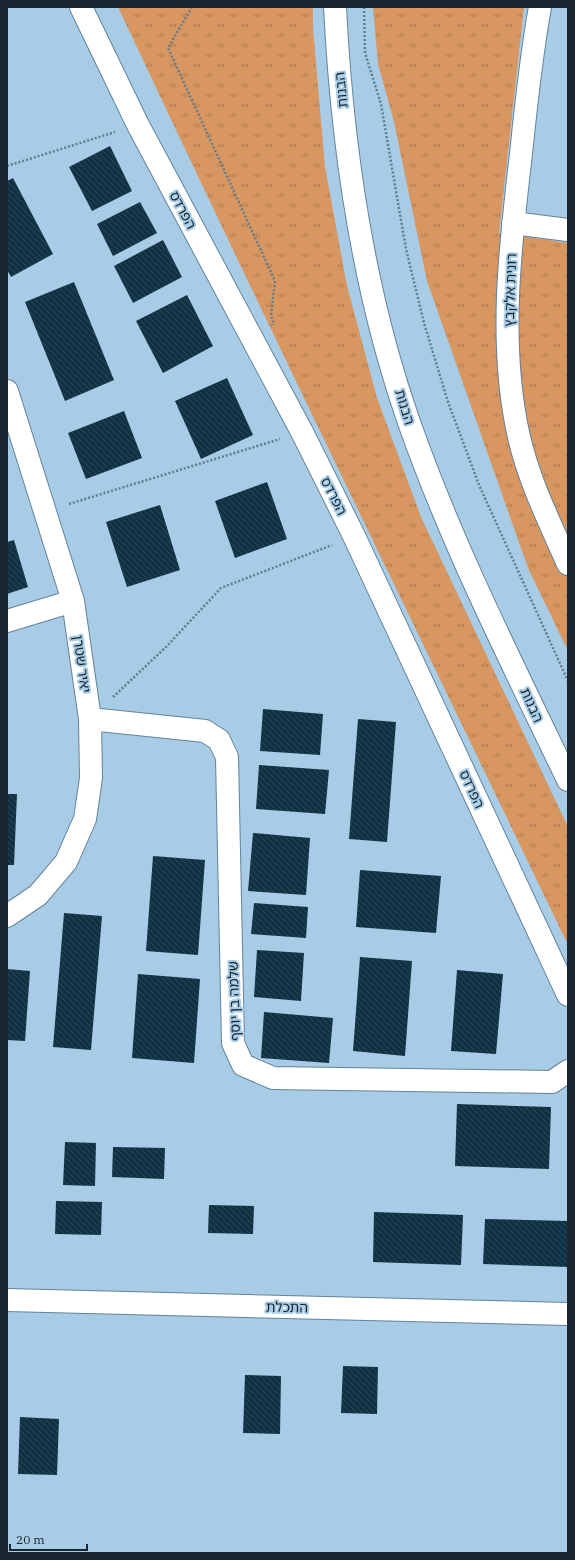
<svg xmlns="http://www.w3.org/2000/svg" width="575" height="1560" viewBox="0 0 575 1560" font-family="'IBM Plex Serif','Noto Sans Hebrew',serif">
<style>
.grass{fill:url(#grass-tufts)}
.building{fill:url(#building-back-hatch)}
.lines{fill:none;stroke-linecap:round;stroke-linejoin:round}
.minor-casing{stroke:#62839b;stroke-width:24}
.tertiary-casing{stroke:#62839b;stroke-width:24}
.path{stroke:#627c8d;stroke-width:2.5;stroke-dasharray:2 2;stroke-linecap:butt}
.minor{stroke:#fff;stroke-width:22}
.tertiary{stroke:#fff;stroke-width:22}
.labels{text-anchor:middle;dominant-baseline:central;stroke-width:4;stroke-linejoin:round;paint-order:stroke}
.street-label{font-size:14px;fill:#18262f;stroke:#a8cce5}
</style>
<defs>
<pattern id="grass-tufts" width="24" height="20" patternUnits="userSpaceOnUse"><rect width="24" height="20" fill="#d89661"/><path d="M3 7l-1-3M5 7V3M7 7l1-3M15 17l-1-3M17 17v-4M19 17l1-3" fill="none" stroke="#ae7a50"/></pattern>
<pattern id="building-back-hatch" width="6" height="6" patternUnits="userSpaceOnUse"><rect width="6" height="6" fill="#113145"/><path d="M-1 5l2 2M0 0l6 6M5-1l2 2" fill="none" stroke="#2a4658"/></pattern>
</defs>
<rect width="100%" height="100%" fill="#a8cce5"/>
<path class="grass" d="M118 7H313V29L325 167 347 286 377 398 421 517 568 827V945C418 632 265 321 118 7Z
M373 7H524L499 233 568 243V651L528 568 427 281 394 122 378 64Z"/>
<path class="building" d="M110 146 132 191 92 211 69 167Z
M13 178 53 254 11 277 7 270V181Z
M140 202 157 233 113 256 97 224Z
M163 240 182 277 133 303 114 266Z
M74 282 114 380 65 401 25 302Z
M187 295 213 346 163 373 136 321Z
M227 378 253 435 201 459 175 401Z
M124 411 142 458 86 479 68 433Z
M267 482 287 539 235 558 215 501Z
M160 505 180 570 127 587 106 522Z
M14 540 28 587 7 594V542Z
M263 709 323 714 320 755 260 751Z
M358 719 396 722 387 842 349 839Z
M259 765 329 770 325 814 256 809Z
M7 794H17L14 865H7Z
M253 833 310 838 306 895 248 891Z
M153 856 205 860 198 955 146 951Z
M360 870 441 876 436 933 356 927Z
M254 903 308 907 306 938 251 934Z
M64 913 102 916 91 1050 53 1047Z
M257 950 304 953 301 1001 254 997Z
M360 957 412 961 405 1056 353 1051Z
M7 969 30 971 25 1041 7 1040Z
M457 970 503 974 496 1054 451 1051Z
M138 974 200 979 194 1063 132 1058Z
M264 1012 333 1018 329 1063 261 1058Z
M457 1104 551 1107 549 1169 455 1166Z
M65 1142 96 1143 95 1186 63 1185Z
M113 1147 165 1148 164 1179 112 1177Z
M56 1201 102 1202 101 1235 55 1234Z
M209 1205 254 1206 253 1234 208 1233Z
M374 1212 463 1215 461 1265 373 1262Z
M485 1219 568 1221V1267L483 1264Z
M343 1366 378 1367 377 1414 341 1413Z
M245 1375 281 1376 280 1434 243 1433Z
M20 1417 59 1419 57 1475 18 1474Z"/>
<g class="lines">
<defs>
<path id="minor" d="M335 7C342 147 363 292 410 425 453 547 512 663 568 780
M540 7C531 56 526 105 521 154 510 247 498 345 519 437 529 481 550 523 568 564
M513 223 568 230
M7 391 73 601 90 719 91 778 85 819 66 862 38 895 7 916
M7 621 73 601
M90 719 205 731 219 740 227 757 233 1043 243 1065 273 1078 552 1082 568 1071"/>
<path id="tertiary" d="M81 7 138 125 302 432 354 536 568 995
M7 1300 568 1314"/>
</defs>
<use href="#minor" class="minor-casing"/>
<use href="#tertiary" class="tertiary-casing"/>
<path class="path" d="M192 7 168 48 275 281 271 315 274 325
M364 7 365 53 381 104 406 249 424 323 448 402 479 485 568 681
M7 166 115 132
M69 504 280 439
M113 697 166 647 221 588 332 545"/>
<use href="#minor" class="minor"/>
<use href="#tertiary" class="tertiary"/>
</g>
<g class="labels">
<g class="street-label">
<text transform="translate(341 90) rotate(-96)">הבנות</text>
<text transform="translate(183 210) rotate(62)">הפרדס</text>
<text transform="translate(510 290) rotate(-88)">רונית אלקבץ</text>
<text transform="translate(405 407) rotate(73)">הבנות</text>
<text transform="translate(334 496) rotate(63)">הפרדס</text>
<text transform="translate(82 664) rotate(82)">יאיר שטרן</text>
<text transform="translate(532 705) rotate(65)">הבנות</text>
<text transform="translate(472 789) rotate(65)">הפרדס</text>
<text transform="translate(234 1001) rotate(-92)">שלמה בן יוסף</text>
<text transform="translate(287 1307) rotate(1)">התכלת</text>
</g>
</g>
<rect width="575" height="1560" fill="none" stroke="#18262f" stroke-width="16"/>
<path d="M10 1544v6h77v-6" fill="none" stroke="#18262f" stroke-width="2"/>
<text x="16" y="1544" font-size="12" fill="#18262f" stroke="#a8cce5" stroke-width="3" paint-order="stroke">20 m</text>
</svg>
